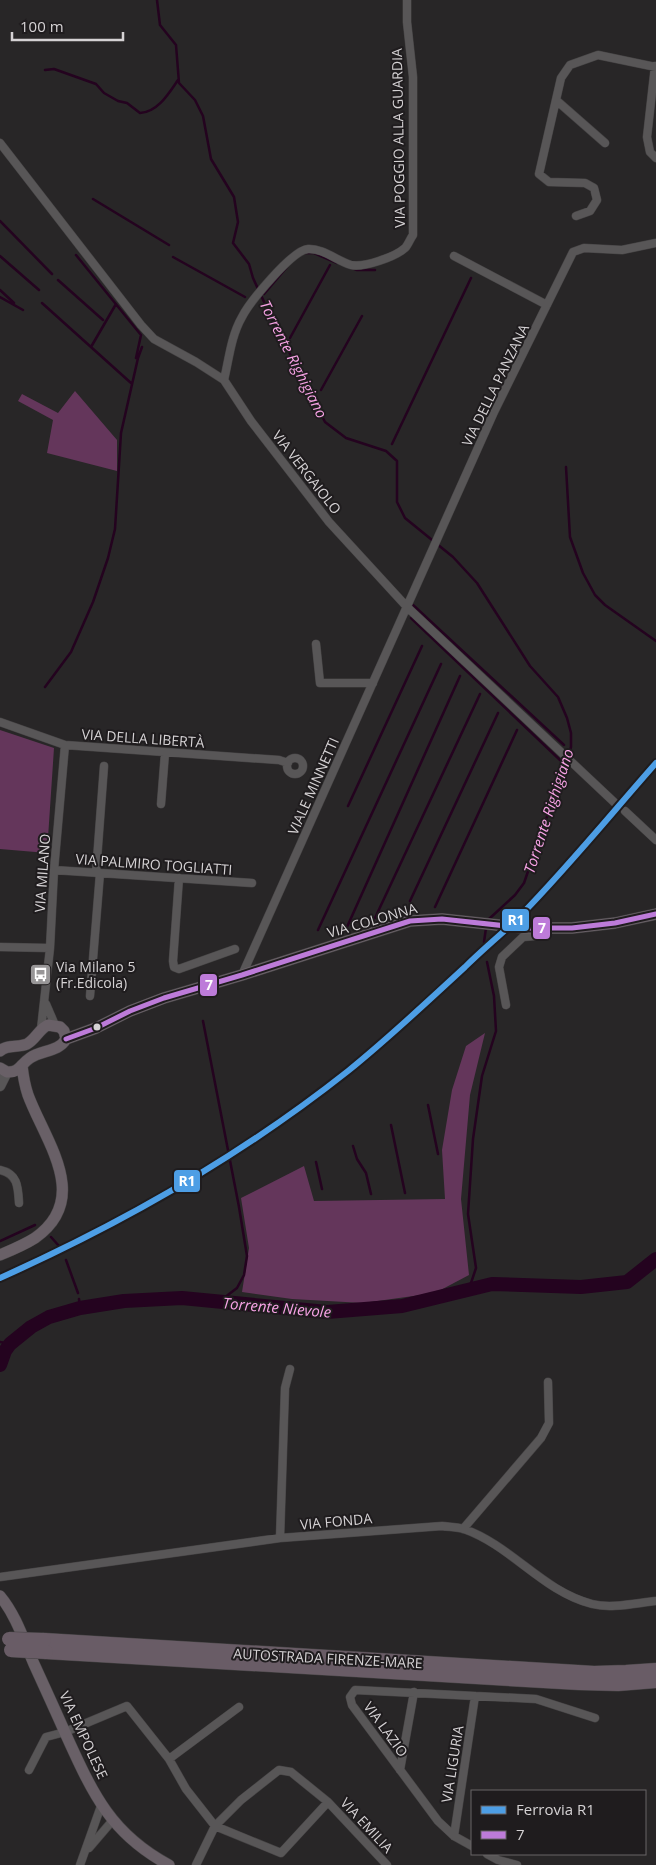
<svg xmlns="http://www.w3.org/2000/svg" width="656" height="1865" viewBox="0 0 656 1865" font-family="'Open Sans',sans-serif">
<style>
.green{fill:#64365b}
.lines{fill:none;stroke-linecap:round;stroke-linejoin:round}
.stream{stroke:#24031f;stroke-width:2.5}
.river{stroke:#24031f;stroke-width:14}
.minor-casing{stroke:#444243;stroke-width:9}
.secondary-casing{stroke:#444243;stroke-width:11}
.primary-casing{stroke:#444243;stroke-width:12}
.motorway-casing{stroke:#444243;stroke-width:15}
.minor{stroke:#585657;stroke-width:8}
.secondary{stroke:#585657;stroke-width:10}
.primary{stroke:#696067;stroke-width:11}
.motorway{stroke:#695c66;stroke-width:14}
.rail-casing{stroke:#646262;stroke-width:4.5}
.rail{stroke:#1f1c1e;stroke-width:2.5;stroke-dasharray:8;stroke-linecap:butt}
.motorway-bridge-casing{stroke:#444243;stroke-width:15;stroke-linecap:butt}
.motorway-bridge{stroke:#695c66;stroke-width:14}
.bus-1-casing{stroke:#1f1c1e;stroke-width:9}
.bus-1{stroke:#bd7bd9;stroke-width:5}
.rail-1-casing{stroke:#1f1c1e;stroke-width:10}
.rail-1{stroke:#4d9ee5;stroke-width:6}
.bus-dot{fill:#d5d2d4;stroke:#1f1c1e;stroke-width:2}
.labels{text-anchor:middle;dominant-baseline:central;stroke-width:4;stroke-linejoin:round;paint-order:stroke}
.street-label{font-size:14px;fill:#d5d2d4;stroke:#1f1c1e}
.poi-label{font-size:14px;fill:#d5d2d4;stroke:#1f1c1e;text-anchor:start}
.water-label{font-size:15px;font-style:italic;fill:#f8a3e6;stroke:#1f1c1e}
.line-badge{stroke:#1f1c1e;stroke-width:2}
.badge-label{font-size:14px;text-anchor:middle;font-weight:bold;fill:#fff}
</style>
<rect width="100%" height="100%" fill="#282627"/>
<path class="green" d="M75 391 117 440V471L47 453 53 420 18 401 22 394 58 413Z
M0 730 54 748 47 853 0 849Z
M485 1033 470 1095 461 1199 469 1275 435 1293 363 1303 292 1299 242 1292 249 1248 241 1198 304 1166 314 1201 445 1199 442 1150 452 1090 466 1046Z"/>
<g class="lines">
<path class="stream" d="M157 0 160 25 176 45 179 83 195 100 203 116 211 159 234 197 238 222 233 243 249 264 253 278 272 319 325 422 346 438 386 451 397 461V502L405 518 453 557 477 583 530 666 558 697 567 718 571 733V747L524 883 515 895 489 919
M45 70 54 69 96 84 104 93 118 101 127 103 140 113C158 112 169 93 178 80
M93 199 169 245
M0 221 52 274
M305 253H314L337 263
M76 255 141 335 136 358
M0 256 39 290
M173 257 245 297
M352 268 357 270H375
M58 280 103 320
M0 290 14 303
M264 294 287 267
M0 297 23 310
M42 303 131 383
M290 338 330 265
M91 347 116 304
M321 390 362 316
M392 444 471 278
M566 467 570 537 583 573 595 595 605 605 656 641
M413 605 564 745
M411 618 560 760
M45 687 71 652 93 602 108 558 115 529 121 433 138 358 142 347
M348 806 422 646
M410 901 498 713
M435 907 517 730
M375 918 480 694
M347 927 460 676
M318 930 441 664
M484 942 486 928
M203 1021 239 1207 247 1256 244 1275 237 1288 220 1301
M428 1105 438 1154
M391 1125 405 1193
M353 1146 357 1159 366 1173 371 1194
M316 1162 322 1189
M51 1237 59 1246
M0 1241 35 1225
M66 1260 78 1293
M469 1289 476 1268 468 1214 473 1139 482 1076 496 1031 494 996 487 962
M79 1299 80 1308
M0 1342 10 1344"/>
<path class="river" d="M0 1365 5 1351 10 1344 31 1327 49 1317 80 1308 124 1301 182 1298 327 1312 402 1306 492 1284 581 1287 627 1282 656 1259"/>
<defs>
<path id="minor" d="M655 66 647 137 650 152 656 158
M556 100 605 143
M0 143 141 325 154 339 196 362 224 380 251 421 329 522 407 607 615 803
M576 216 590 211 597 200 594 188 585 183 549 182 539 174 561 78 570 65 598 55 656 67
M454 256 547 305
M224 380C229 359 231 336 242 317 249 303 292 250 308 249 323 248 337 261 351 265 363 268 395 257 405 248 408 245 410 239 413 235V77L407 22V0
M316 644 320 683H373
M0 722 65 745 279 760 288 763
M287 766a8 8 0 1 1 16 0a8 8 0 1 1-16 0Z
M161 804 165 753
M625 811 656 840
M54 870 252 883
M96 873 104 766
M179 878 173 961 174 967 179 969 235 949
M0 947 50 948
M242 975 494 412 573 252 584 248 622 250 656 243
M90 996 100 873
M46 1004 55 1025
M506 1005 499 967 502 957 523 937 535 936 545 929
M41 1029 50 948 54 870 65 745
M0 1170C18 1174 18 1187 19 1203
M463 1529 541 1438 549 1423 548 1382
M280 1538 285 1388 290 1369
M0 1577 280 1538 442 1526C449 1527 457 1527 464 1529 512 1546 542 1591 592 1604 611 1609 636 1603 656 1601
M169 1759 239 1707
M29 1770 46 1737 65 1732 127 1706 169 1759 186 1789 215 1826 281 1853 328 1802
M400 1770 414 1692
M454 1836 475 1696
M472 1846 454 1836 438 1821 352 1705 350 1697 355 1690 536 1699 595 1718
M89 1848 113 1820
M487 1854 498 1860 517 1865
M80 1865 101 1806
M196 1865 215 1826 241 1800 279 1770 291 1772 328 1802 387 1865"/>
<path id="secondary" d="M0 1086 7 1072"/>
<path id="primary" d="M66 1039 96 1028 130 1011 164 998 242 975 410 921 442 919 525 928H572L615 923 656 914
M0 1051C7 1044 18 1048 27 1044 36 1039 39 1029 48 1025L60 1027 64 1031 66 1039
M0 1068 7 1072C19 1073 21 1064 30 1058 41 1050 59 1052 66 1039
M0 1255C12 1250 24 1245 35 1238 92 1198 45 1141 28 1095 25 1086 23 1075 22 1065
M0 1596C16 1615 24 1641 34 1664 45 1688 56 1712 67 1737 93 1794 111 1834 169 1865"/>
<path id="motorway" d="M44 1640 594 1673 626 1672 656 1670
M46 1652 579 1683 618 1684 656 1681"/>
</defs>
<use href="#minor" class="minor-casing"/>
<use href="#secondary" class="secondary-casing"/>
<use href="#primary" class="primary-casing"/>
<use href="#motorway" class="motorway-casing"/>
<use href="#minor" class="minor"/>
<use href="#secondary" class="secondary"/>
<use href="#primary" class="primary"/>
<use href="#motorway" class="motorway"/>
<defs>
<path id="rail" d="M0 1278C123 1223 242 1155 348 1071 389 1038 427 1002 465 967 483 949 503 933 521 915 568 867 611 814 656 763"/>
</defs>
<use href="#rail" class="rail-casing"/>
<use href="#rail" class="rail"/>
<defs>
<path id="motorway-bridge" d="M9 1639 44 1640
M11 1650 46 1652"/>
</defs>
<use href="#motorway-bridge" class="motorway-bridge-casing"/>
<use href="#motorway-bridge" class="motorway-bridge"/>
<defs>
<path id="bus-1" d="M66 1039 96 1028 130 1011 164 998 242 975 410 921 442 919 525 928H572L615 923 656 914"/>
</defs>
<use href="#bus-1" class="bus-1-casing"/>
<use href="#bus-1" class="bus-1"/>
<defs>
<path id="rail-1" d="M0 1278C123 1223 242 1155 348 1071 389 1038 427 1002 465 967 483 949 503 933 521 915 568 867 611 814 656 763"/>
</defs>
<use href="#rail-1" class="rail-1-casing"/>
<use href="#rail-1" class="rail-1"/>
</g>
<defs>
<symbol id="bus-square" viewBox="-11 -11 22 22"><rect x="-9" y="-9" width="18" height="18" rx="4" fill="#989697" stroke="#1f1c1e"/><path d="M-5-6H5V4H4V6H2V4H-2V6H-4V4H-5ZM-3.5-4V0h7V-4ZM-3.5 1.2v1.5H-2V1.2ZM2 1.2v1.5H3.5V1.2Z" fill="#fff"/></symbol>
</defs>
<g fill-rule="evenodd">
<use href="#bus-square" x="28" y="962" width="25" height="25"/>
</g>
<circle class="bus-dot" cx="97" cy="1027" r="4.5"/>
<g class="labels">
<g class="street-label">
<text transform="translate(398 138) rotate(-91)">VIA POGGIO ALLA GUARDIA</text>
<text transform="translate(495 385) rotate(-64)">VIA DELLA PANZANA</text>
<text transform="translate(307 472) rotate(52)">VIA VERGAIOLO</text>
<text transform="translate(143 738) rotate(4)">VIA DELLA LIBERTÀ</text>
<text transform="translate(313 786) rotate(-66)">VIALE MINNETTI</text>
<text transform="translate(154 864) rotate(4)">VIA PALMIRO TOGLIATTI</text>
<text transform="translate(42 873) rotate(-86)">VIA MILANO</text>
<text transform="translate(372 920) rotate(-16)">VIA COLONNA</text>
<text transform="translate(336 1521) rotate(-5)">VIA FONDA</text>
<text transform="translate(328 1658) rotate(3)">AUTOSTRADA FIRENZE-MARE</text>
<text transform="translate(386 1729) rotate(54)">VIA LAZIO</text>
<text transform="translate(84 1735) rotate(65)">VIA EMPOLESE</text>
<text transform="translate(452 1764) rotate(-81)">VIA LIGURIA</text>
<text transform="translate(367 1825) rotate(47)">VIA EMILIA</text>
</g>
<g class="poi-label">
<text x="56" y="966">Via Milano 5<tspan x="56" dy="16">(Fr.Edicola)</tspan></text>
</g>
<g class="water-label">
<text transform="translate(294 359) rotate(63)">Torrente Righigiano</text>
<text transform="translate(548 811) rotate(-72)">Torrente Righigiano</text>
<text transform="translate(277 1307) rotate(5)">Torrente Nievole</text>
</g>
</g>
<g class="line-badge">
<rect x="501" y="908" width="29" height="24" rx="5" fill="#4d9ee5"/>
<rect x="532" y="916" width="19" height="24" rx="5" fill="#bd7bd9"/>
<rect x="199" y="973" width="19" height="24" rx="5" fill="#bd7bd9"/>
<rect x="173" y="1169" width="28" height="24" rx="5" fill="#4d9ee5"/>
</g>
<g class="badge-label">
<text x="516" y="925">R1</text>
<text x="542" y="933">7</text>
<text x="209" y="990">7</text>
<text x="187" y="1186">R1</text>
</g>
<rect x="471" y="1790" width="175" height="65" fill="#1f1c1e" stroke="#686567"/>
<rect x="481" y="1806" width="25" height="8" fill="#4d9ee5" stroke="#686567"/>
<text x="516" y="1815" font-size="15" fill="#d5d2d4">Ferrovia R1</text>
<rect x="481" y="1831" width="25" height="8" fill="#bd7bd9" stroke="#686567"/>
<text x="516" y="1840" font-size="15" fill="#d5d2d4">7</text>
<path d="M12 32v8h111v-8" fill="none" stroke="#d5d2d4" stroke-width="2.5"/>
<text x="20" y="32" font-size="15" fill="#d5d2d4" stroke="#1f1c1e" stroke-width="4" paint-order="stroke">100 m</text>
</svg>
